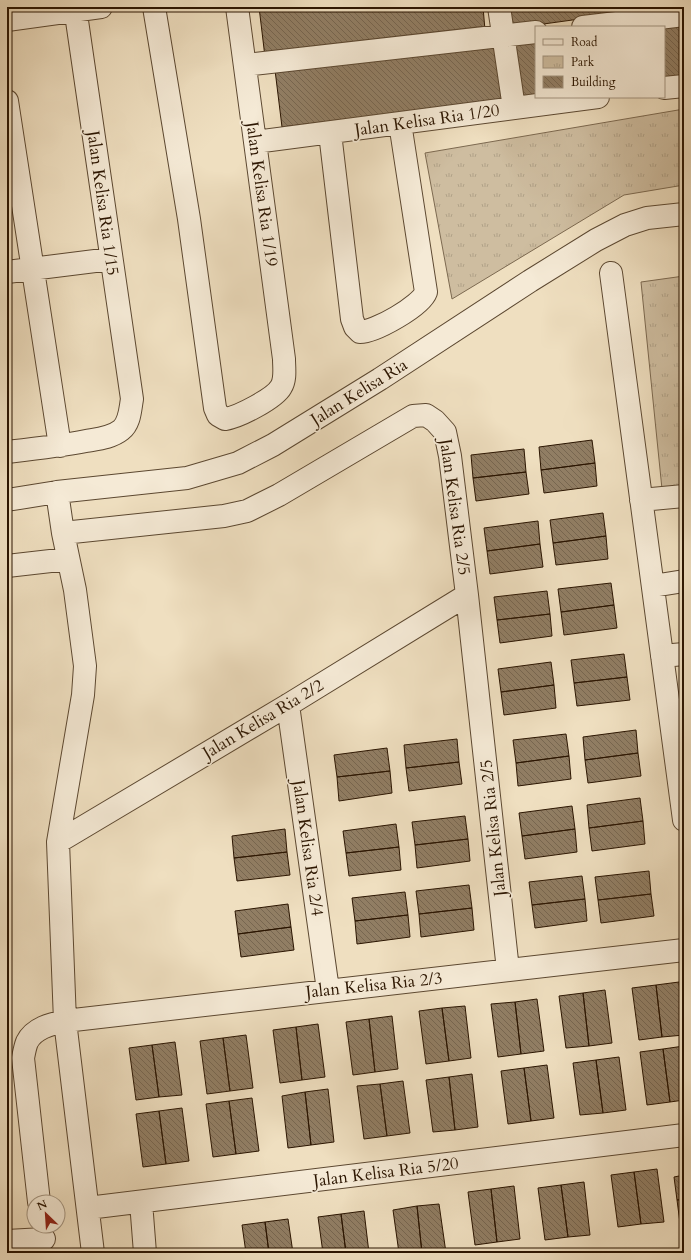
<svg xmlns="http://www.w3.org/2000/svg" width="691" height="1260" viewBox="0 0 691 1260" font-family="Cardo,serif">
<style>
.park{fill:url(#park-tufts);stroke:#7c6950}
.building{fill:url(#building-back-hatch);stroke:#2b1501}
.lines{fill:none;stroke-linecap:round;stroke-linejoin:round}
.minor-casing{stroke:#5c4831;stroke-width:24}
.minor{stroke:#f5ead6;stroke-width:22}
.labels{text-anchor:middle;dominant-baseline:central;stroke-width:3.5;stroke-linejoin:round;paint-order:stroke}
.street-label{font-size:17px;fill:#2b1501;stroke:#f5ead6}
</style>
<defs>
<pattern id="park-tufts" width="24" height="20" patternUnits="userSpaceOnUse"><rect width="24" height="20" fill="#cebda0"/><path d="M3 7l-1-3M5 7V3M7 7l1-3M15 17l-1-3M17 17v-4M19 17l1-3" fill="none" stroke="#b1a288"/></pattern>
<pattern id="building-back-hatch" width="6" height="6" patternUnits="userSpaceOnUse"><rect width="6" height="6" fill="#917e64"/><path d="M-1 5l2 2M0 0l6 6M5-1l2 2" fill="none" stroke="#776650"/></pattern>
</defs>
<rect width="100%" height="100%" fill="#efdfc0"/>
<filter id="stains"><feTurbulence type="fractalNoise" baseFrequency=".005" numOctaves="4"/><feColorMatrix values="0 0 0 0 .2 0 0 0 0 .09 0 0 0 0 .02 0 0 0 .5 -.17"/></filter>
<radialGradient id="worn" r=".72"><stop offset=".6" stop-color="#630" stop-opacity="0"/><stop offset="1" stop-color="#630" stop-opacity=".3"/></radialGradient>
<path class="park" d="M684 109V185L624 195 452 299 425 153Z
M684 276V487L662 489 641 282Z"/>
<path class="building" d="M259 7H483L485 30 265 57Z
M504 7H667L507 29Z
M684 18V76L664 78V27Z
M536 38V96L516 99 508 42Z
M496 43 502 100 282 127 275 70Z
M592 440 595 463 541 470 539 447Z
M524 449 526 472 473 478 471 455Z
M595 463 597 486 544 493 541 470Z
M526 472 529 494 476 501 473 478Z
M603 513 606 536 553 543 550 520Z
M538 521 540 544 487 551 484 528Z
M606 536 608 559 556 565 553 543Z
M540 544 543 567 490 574 487 551Z
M611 583 614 605 561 612 558 589Z
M547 591 550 614 497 620 494 597Z
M614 605 617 628 564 635 561 612Z
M550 614 552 636 500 643 497 620Z
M624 654 627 677 574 683 571 660Z
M551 662 554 685 501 692 498 669Z
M627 677 630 700 577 706 574 683Z
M554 685 556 708 504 715 501 692Z
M636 730 638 753 585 760 583 737Z
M566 734 569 756 516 763 513 740Z
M457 739 459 762 406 768 404 745Z
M387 748 390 771 337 777 334 755Z
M638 753 641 776 588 783 585 760Z
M569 756 571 779 518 786 516 763Z
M459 762 462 784 409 791 406 768Z
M390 771 392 793 339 801 337 777Z
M640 798 643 821 589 828 587 805Z
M572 806 575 829 522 836 519 813Z
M465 816 468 839 415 845 412 822Z
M643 821 645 844 592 851 589 828Z
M396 824 399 847 346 853 343 831Z
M285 829 287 852 234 858 232 836Z
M575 829 577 852 525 859 522 836Z
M468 839 470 861 417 868 415 845Z
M399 847 401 870 349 876 346 853Z
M287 852 290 875 237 881 234 858Z
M649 871 651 894 598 900 595 877Z
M582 876 585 899 532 905 529 882Z
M469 885 472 908 419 914 416 891Z
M405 892 408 915 355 921 352 898Z
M651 894 654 916 601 923 598 900Z
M585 899 587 921 535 928 532 905Z
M288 904 291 927 238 934 235 911Z
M472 908 474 930 421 937 419 914Z
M408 915 410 937 357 944 355 921Z
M291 927 294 950 241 957 238 934Z
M679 982 684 1035 662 1037 656 985Z
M656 985 662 1037 639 1040 632 988Z
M605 990 612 1043 589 1046 583 993Z
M583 993 589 1046 566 1048 559 996Z
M537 999 544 1051 521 1054 515 1002Z
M515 1002 521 1054 498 1057 491 1004Z
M465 1006 471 1058 449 1061 442 1008Z
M442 1008 449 1061 426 1064 419 1011Z
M392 1016 398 1069 375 1072 369 1019Z
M369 1019 375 1072 353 1075 346 1022Z
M318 1024 325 1077 302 1080 296 1027Z
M296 1027 302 1080 280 1083 273 1030Z
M246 1035 253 1088 230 1091 223 1038Z
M223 1038 230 1091 207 1094 200 1041Z
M175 1042 182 1095 159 1097 152 1045Z
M152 1045 159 1097 136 1100 129 1048Z
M684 1046V1100L670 1102 663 1049Z
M663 1049 670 1102 647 1105 640 1052Z
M619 1057 626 1110 603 1113 596 1060Z
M596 1060 603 1113 580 1115 573 1063Z
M547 1065 554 1118 531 1121 524 1068Z
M524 1068 531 1121 508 1124 501 1071Z
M472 1074 478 1127 455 1130 449 1077Z
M449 1077 455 1130 433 1132 426 1080Z
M403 1081 410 1133 387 1136 380 1084Z
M380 1084 387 1136 364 1139 357 1086Z
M328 1089 334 1142 311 1145 305 1092Z
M305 1092 311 1145 288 1148 282 1096Z
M252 1098 259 1151 236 1154 229 1101Z
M229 1101 236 1154 213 1157 206 1104Z
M182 1108 189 1161 166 1164 159 1111Z
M159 1111 166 1164 143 1167 136 1114Z
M657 1169 664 1222 641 1224 634 1172Z
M634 1172 641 1224 618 1227 611 1175Z
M684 1175V1199L677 1200 674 1177Z
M584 1182 590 1235 568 1237 561 1185Z
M561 1185 568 1237 545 1240 538 1188Z
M514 1186 520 1239 497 1242 491 1189Z
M491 1189 497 1242 475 1245 468 1192Z
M684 1199V1222L680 1223 677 1200Z
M439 1204 446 1253H422L417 1206Z
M417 1206 422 1253H399L393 1210Z
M364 1211 369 1253H346L341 1214Z
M341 1214 346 1253H323L318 1217Z
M288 1219 293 1253H269L265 1222Z
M265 1222 269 1253H246L242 1225Z"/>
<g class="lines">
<defs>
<path id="minor" d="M154 7 189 219 215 408 218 415 225 419C239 417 275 398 281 387 286 379 284 368 284 359L237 7
M499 7 514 108
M7 20 101 7
M583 27 684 15
M245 65 536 32
M664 88 684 86
M7 101 60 446
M330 133 352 319 355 327 360 332C375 332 421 306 426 292L400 123
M255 142 598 97
M7 272 111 259
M611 273 684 820
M7 452C33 449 60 446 86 441 97 439 111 438 121 430 130 423 130 410 132 399L75 7
M57 492 63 533 75 590 85 666 83 695 58 842 65 1021 93 1253
M7 500 57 492 187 478 238 463 273 445 380 379 530 281 596 240 625 225 647 218 684 214
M641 500 684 496
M63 533 224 516 247 511 279 495 413 416 426 415 435 421 445 432 450 456 467 595 508 970
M7 566 68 559
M653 586 684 581
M662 656 684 654
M288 705 328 990
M58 842 288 705 467 595
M39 1202 23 1058C24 1053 25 1047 27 1042 34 1028 51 1024 65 1021L684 950
M141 1202 145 1253
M88 1208 684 1135
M7 1241 44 1239"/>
</defs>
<use href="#minor" class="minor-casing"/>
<use href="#minor" class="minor"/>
</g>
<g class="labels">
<g class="street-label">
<text transform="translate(427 120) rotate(-8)">Jalan Kelisa Ria 1/20</text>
<text transform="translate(262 194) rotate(82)">Jalan Kelisa Ria 1/19</text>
<text transform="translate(103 203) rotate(82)">Jalan Kelisa Ria 1/15</text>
<text transform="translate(359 392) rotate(-32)">Jalan Kelisa Ria</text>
<text transform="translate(455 507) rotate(82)">Jalan Kelisa Ria 2/5</text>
<text transform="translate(263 719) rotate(-31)">Jalan Kelisa Ria 2/2</text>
<text transform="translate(493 828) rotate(-96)">Jalan Kelisa Ria 2/5</text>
<text transform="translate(308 848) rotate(82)">Jalan Kelisa Ria 2/4</text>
<text transform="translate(374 985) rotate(-6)">Jalan Kelisa Ria 2/3</text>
<text transform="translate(386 1172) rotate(-7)">Jalan Kelisa Ria 5/20</text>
</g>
</g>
<rect width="691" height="1260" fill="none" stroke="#efdfc0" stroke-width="24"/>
<rect x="8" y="8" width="675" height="1244" fill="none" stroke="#2b1501" stroke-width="2"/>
<rect x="12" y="12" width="667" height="1236" fill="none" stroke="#2b1501"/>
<rect x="535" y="26" width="130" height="72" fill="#f5ead6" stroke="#a49581"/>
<rect x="543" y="39" width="20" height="6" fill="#f5ead6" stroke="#a49581"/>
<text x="571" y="46" font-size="12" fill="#2b1501">Road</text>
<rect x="543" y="56" width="20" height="12" fill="url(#park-tufts)" stroke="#a49581"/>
<text x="571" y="66" font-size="12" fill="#2b1501">Park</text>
<rect x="543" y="76" width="20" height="12" fill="url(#building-back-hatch)" stroke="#a49581"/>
<text x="571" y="86" font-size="12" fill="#2b1501">Building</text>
<g transform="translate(46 1214) rotate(335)"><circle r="19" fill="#f5ead6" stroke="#a49581"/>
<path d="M0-3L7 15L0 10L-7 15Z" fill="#8f2418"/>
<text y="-6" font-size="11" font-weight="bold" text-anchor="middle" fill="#2b1501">N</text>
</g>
<rect width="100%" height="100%" filter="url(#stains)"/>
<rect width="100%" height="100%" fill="url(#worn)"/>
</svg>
